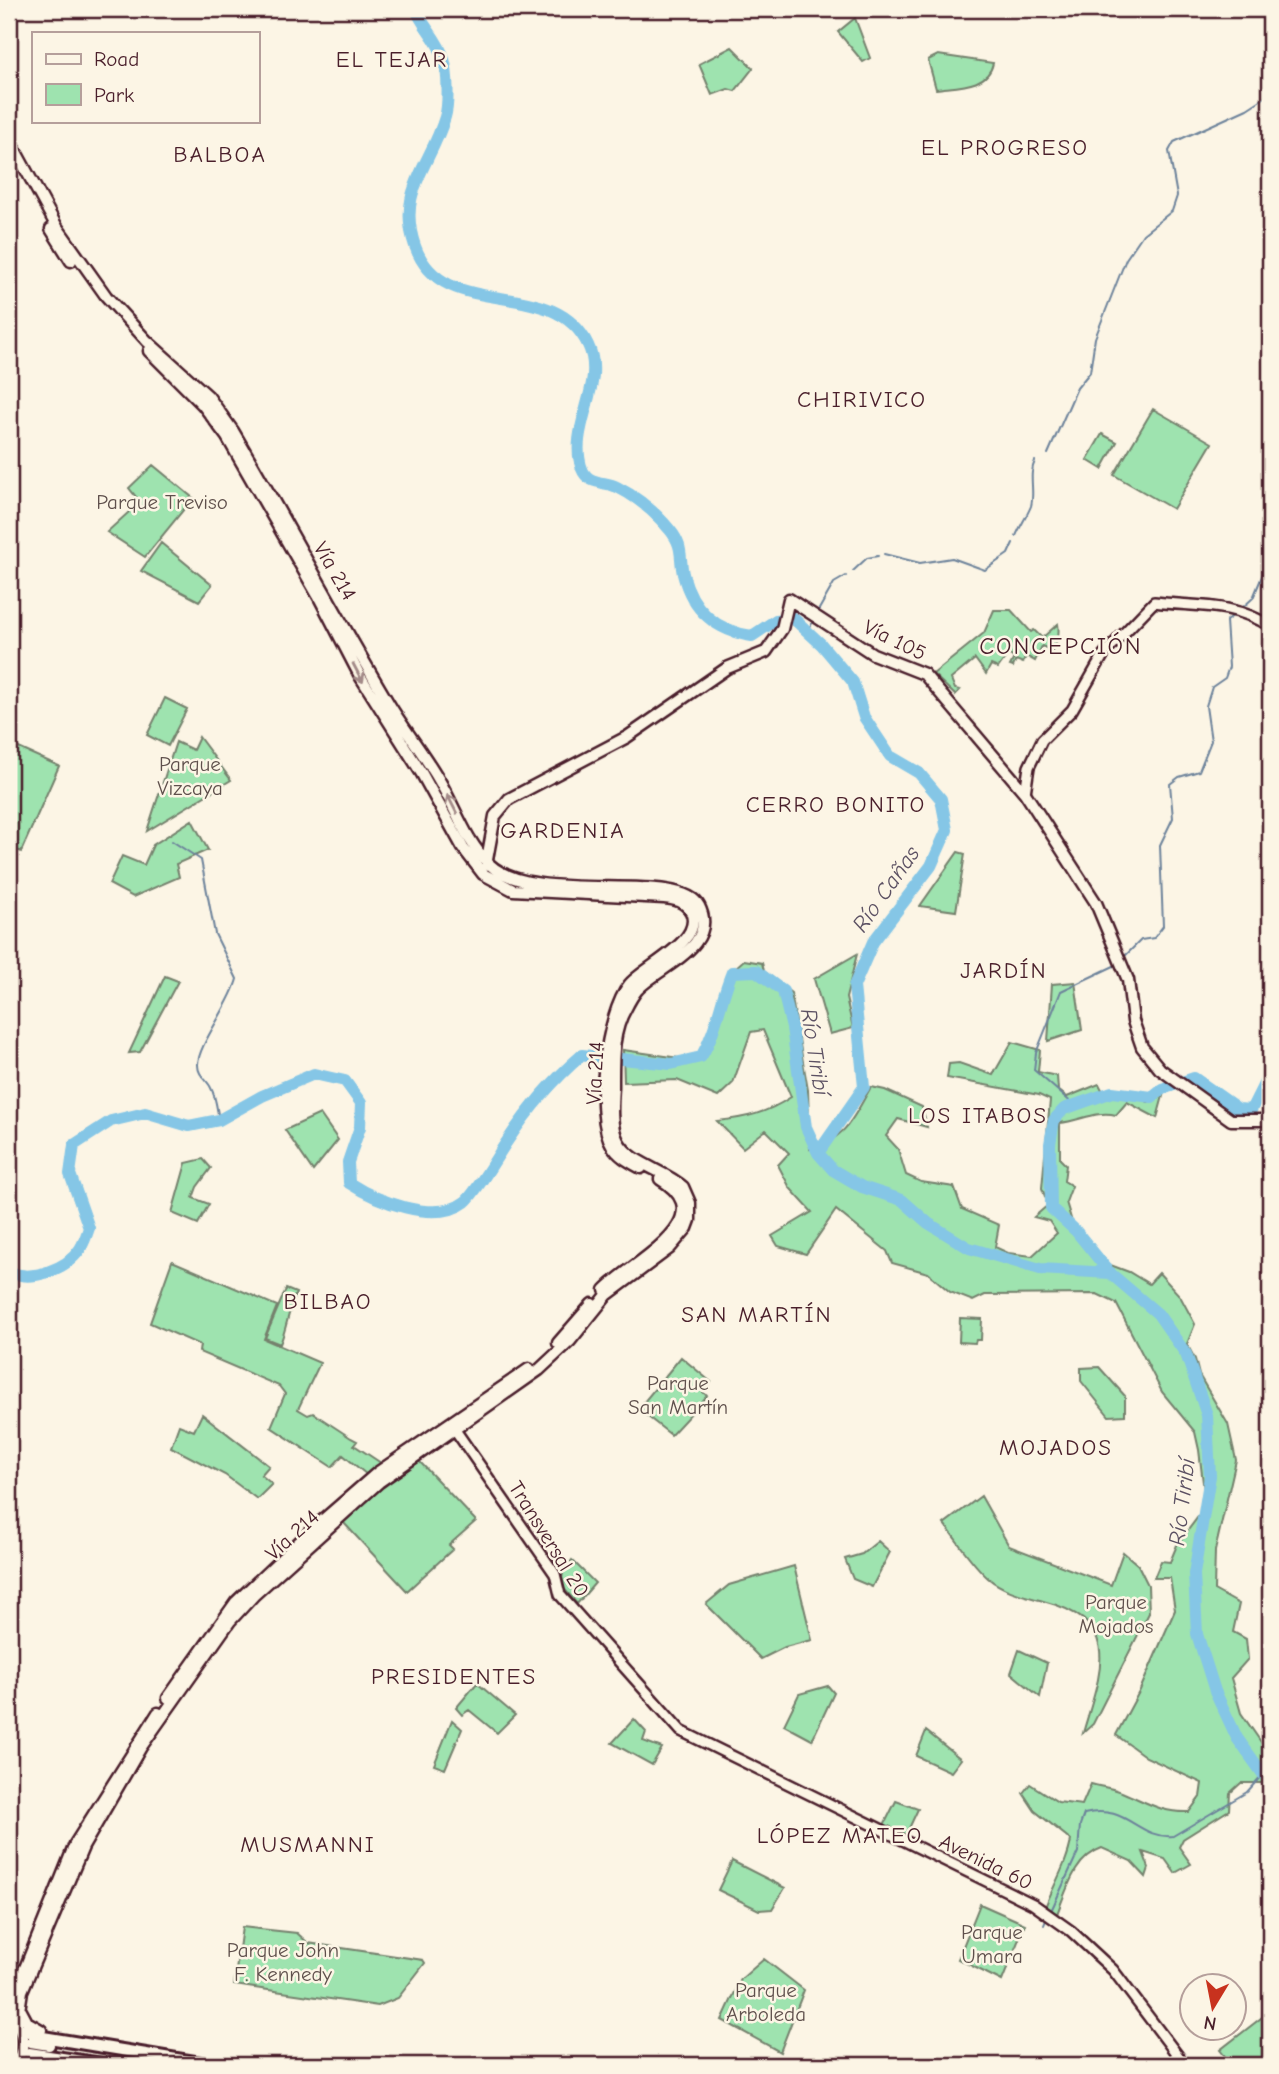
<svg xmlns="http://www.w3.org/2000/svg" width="1279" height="2074" viewBox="0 0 1279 2074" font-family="'Comic Neue',sans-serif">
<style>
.green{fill:#9ee3af;stroke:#74816d;stroke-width:2}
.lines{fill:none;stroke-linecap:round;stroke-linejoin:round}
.stream{stroke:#6d839b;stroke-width:2}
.river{stroke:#85c6e6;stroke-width:12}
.trunk-tunnel{stroke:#d8cac0;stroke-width:10;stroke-dasharray:10 5;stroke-linecap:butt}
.tertiary-casing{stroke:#4a1f2b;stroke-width:14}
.secondary-casing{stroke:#4a1f2b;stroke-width:15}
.trunk-casing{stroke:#4a1f2b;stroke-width:16}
.tertiary{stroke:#fcf5e5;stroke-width:9}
.secondary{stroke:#fcf5e5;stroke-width:10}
.trunk{stroke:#fcf5e5;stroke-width:10}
.oneway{stroke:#a38a88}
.labels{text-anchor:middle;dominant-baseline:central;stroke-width:5;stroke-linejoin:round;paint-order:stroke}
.park-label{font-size:21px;fill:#5f504c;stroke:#fcf5e5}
.street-label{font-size:21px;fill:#4a1f2b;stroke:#fcf5e5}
.neighbourhood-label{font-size:23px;letter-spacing:2px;fill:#4a1f2b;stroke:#fcf5e5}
.water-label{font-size:23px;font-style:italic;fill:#5c5163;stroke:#fcf5e5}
.quarter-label{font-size:24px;letter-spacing:2px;fill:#4a1f2b;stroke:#fcf5e5}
</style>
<rect width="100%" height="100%" fill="#fcf5e5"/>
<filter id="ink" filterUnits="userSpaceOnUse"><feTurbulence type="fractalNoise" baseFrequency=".0143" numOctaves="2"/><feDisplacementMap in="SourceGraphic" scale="14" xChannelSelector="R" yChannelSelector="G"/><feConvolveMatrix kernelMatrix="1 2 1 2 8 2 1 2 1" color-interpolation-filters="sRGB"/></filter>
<g filter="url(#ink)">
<path class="green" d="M855 18 870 58 863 62 838 32Z
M732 47 753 68 735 91 728 89 712 95 699 64Z
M938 55 993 63C988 88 957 86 936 89L928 60Z
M1153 409 1212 443 1173 509 1114 475Z
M1102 434 1117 442 1102 469 1087 460Z
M153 465 193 498 145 557 107 532 140 502 129 488Z
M161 543 212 585 199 601 141 571Z
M994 610H1011L1031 632 1034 630 1042 638 1058 624C1060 635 1057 641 1052 651L1042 646 1035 661 1026 656 1023 663 1016 660 1013 667 1010 666 1014 658 1008 654 998 668 991 665 986 674 975 659 951 679 955 689 960 690 955 695 933 674 984 633Z
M165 698 187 709 168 746 147 735Z
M199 737 231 780 147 831 176 742 193 750Z
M12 745 59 766 21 852 9 846V751Z
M192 820 208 850 176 864 179 877 133 897 109 884 122 856 144 865 153 845Z
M958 852 965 854 956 911 920 906Z
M857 954 846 998 853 1028 830 1034 814 979Z
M744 960 762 963 764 971 791 993 808 1090 810 1149C847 1138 852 1119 871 1087L885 1090 922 1107 927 1127 898 1119 886 1136 898 1149 906 1175 921 1182 954 1187 962 1209 999 1225 995 1247 1008 1253 1032 1256 1057 1233 1049 1221 1034 1217 1048 1205 1042 1188 1050 1100 1039 1095 947 1078 949 1064 959 1063 993 1075 1012 1042 1040 1050 1038 1072 1057 1076 1058 1090 1067 1097 1099 1084 1106 1097 1122 1090 1148 1102 1163 1096 1157 1118 1127 1102 1116 1115C1097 1110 1080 1121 1060 1123V1159L1066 1165 1064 1181 1072 1186 1066 1202 1072 1222 1105 1263 1129 1272 1149 1284 1159 1273 1180 1296 1195 1324 1187 1344 1195 1359 1199 1375 1228 1424 1236 1460 1215 1551 1214 1590 1239 1604 1233 1632 1246 1639 1248 1659 1231 1678 1241 1713 1270 1755V1783H1241L1230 1793 1229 1810 1183 1839 1179 1847 1191 1864 1175 1873 1165 1859 1143 1852 1149 1868 1146 1877 1131 1861 1102 1848C1073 1858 1066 1893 1055 1919L1044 1910C1052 1888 1068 1862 1071 1840L1035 1811 1023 1793 1030 1784 1058 1802 1082 1805 1091 1784C1101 1787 1114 1788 1124 1793 1148 1803 1162 1813 1189 1812L1200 1797 1202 1783 1146 1757 1116 1735 1140 1690 1175 1610 1170 1578H1154L1161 1561 1170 1562 1177 1545 1200 1514 1204 1491 1199 1450 1195 1432 1162 1392 1116 1303 1097 1294 985 1295 973 1301 950 1292 928 1273 892 1263 887 1251 836 1210 806 1254 778 1246 772 1236 812 1212 790 1188 778 1165 789 1153 766 1130 743 1148 717 1121C746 1118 767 1113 791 1097L763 1030 751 1032 733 1083 718 1097 677 1080 624 1082 623 1050 700 1061C713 1029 716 981 744 960Z
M165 976 178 981 140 1052 129 1053Z
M1075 982 1082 1030 1048 1041 1052 984Z
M320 1114 338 1140 313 1171 285 1130Z
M203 1159 211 1168 197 1187 193 1198 209 1204 198 1224 172 1213 186 1163Z
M172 1261 277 1306 264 1339 320 1363 298 1409 308 1415 313 1413 351 1438 357 1441 354 1445 381 1463 367 1475 343 1455 332 1467 271 1427 285 1394 279 1386 199 1352 200 1345 150 1323Z
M286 1289 296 1293C288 1311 287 1327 280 1344L265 1338Z
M960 1318 982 1319 981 1340H976L975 1343 959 1342Z
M681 1357 711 1382 702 1391 707 1396 671 1435 638 1409Z
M1099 1367 1125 1396V1415L1109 1416 1081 1381V1368Z
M202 1414 269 1466 261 1475 272 1484 257 1499 225 1475 171 1447 179 1425 194 1431Z
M419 1461 476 1521 449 1545 453 1549 407 1591 343 1522 389 1482Z
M981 1496 1009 1546 1111 1585 1123 1552 1138 1565 1148 1585 1149 1613 1093 1724 1083 1733C1101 1671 1124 1622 1043 1601 1025 1596 1003 1591 988 1578 971 1563 958 1541 944 1524Z
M878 1541 890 1552 872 1587 853 1579 845 1559 862 1554Z
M572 1560 595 1583 577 1604 561 1585 563 1572Z
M794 1566 812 1640 785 1647 761 1659 706 1604 729 1585Z
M1019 1650 1047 1663 1040 1697 1011 1673Z
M477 1683 515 1715 497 1733 469 1710 462 1715 456 1708Z
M828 1686 834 1693 812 1740 784 1725 799 1694Z
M634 1719 646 1732 643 1741 662 1748 652 1765 612 1743Z
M452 1720 462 1729 445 1769 434 1765Z
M926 1731 961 1759 951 1772 916 1756Z
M896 1801 918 1809 905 1837 883 1827Z
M732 1861 785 1888 772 1909 759 1910 718 1890Z
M980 1904 1025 1924 1002 1981 958 1959Z
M242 1927 297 1933 308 1943 423 1960 425 1963 398 1998 378 2006 234 1985Z
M764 1959 804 1990 780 2052 722 2020 741 1979Z
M1270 2011V2065H1232L1220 2050Z"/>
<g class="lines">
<path class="stream" d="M1267 9 1270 20
M1048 454 1077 388 1090 372 1095 338 1126 259 1143 234 1172 211 1177 196 1169 151 1174 142 1247 109 1270 94
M1016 536C1020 526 1027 516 1031 506 1035 491 1028 475 1035 461
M884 554 920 563 952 558 985 570 1008 554 1013 543
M853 571 867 558 878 556
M1241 609 1253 598 1270 557
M818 611 834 583 846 576
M808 631 813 621
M172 841 201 860 215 934 237 979C231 1004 197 1046 198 1065 198 1076 207 1079 211 1088 216 1097 217 1110 219 1120
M1122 959 1141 940 1154 938 1163 926 1160 845 1173 818 1170 784 1179 777 1199 771 1211 741 1206 706 1212 687 1225 678 1229 667 1226 621 1234 615
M1074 1105 1034 1070 1036 1053 1061 991 1116 965
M1051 1911 1078 1852 1080 1825 1084 1814C1128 1803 1136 1839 1173 1836L1247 1792 1263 1774
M1044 1925 1046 1920"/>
<path class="river" d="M416 9C422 26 439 40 444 59 448 72 449 104 445 117 431 165 396 192 415 246 443 325 553 272 588 345 607 384 567 428 582 469 588 485 605 481 617 487 637 497 656 513 670 530 684 547 679 556 683 574 692 610 716 631 752 636L776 620 793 618 821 644 853 682 864 717 890 756 919 773 941 799 947 830 931 866 873 942 854 986 864 1087 818 1153
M1270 1061 1265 1082 1251 1110 1238 1109 1194 1078 1162 1089 1152 1097 1112 1092 1064 1109 1054 1120 1050 1144 1051 1208 1076 1231 1110 1273 1158 1314 1186 1354 1207 1415 1210 1476 1194 1574 1197 1634 1215 1691 1237 1738 1263 1774 1270 1775
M9 1271C30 1283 67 1269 80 1249 84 1243 87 1234 89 1228L70 1174 74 1145 111 1121 145 1113 189 1126 219 1120 262 1096 314 1074 345 1081 361 1103 360 1127 348 1162 349 1183C375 1200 435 1225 465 1202 477 1192 498 1154 508 1140 529 1108 553 1080 582 1055L671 1064 701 1057C717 1030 720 1001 732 972L756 971 783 991 792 1028 806 1127 818 1153 833 1170 862 1187 902 1200 928 1223 969 1248 1040 1269 1110 1273"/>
<path class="trunk-tunnel" d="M9 2039 31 2042
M9 2050 29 2053"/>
<defs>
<path id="tertiary" d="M1025 793 1029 767 1042 740 1072 710 1104 654 1154 602C1197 607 1232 602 1270 626
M451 1424 555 1574 560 1595 681 1731 1033 1904 1071 1931 1113 1970 1185 2065"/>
<path id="secondary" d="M9 139 57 227 106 296 147 341 208 396 233 431C285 519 333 610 386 699 402 727 423 752 439 780 455 807 466 842 489 864 533 907 680 869 699 906 720 947 657 967 637 990 633 995 629 1002 626 1008 612 1032 613 1060 613 1087 612 1103 610 1126 618 1141 630 1164 665 1170 683 1187L690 1203V1220L687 1228 670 1248 607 1295 570 1341 539 1370 379 1482 254 1595 230 1621 141 1747 83 1847 22 1991 17 2024
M51 229 71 261
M149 351 203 405 227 437 320 599 360 676 422 774 463 848 483 874 513 890 664 898C675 899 685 901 691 912 705 941 643 967 629 985 606 1014 593 1114 612 1145 618 1156 630 1162 641 1168
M486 865 495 816 509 799 627 737 727 668 766 652 782 629 789 599 873 654 924 674 1025 793 1096 903 1128 980 1133 1021 1142 1047 1160 1069 1231 1120H1270
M605 1290C631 1262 726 1219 660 1179
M558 1343 592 1304
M168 1698 236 1602 316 1526 377 1473 529 1369
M9 1996 25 1968 75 1844 158 1713
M19 2007 27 2022 41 2030
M9 2017C25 2030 27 2049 14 2065"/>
<path id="trunk" d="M20 2029 43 2037 213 2065
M31 2042 49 2045
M29 2053 108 2065"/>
</defs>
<use href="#tertiary" class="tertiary-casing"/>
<use href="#secondary" class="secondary-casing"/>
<use href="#trunk" class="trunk-casing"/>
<use href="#tertiary" class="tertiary"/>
<use href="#secondary" class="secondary"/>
<use href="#trunk" class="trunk"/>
</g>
<defs><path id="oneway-shaft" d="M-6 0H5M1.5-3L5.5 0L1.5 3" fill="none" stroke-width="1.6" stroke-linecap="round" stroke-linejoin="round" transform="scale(1.75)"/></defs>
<g class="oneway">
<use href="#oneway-shaft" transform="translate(358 673) rotate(62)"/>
<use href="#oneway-shaft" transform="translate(452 804) rotate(-117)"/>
</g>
</g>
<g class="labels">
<g class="park-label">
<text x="162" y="502">Parque Treviso</text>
<text x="190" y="764">Parque<tspan x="190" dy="24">Vizcaya</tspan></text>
<text x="678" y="1383">Parque<tspan x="678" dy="24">San Martín</tspan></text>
<text x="1116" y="1602">Parque<tspan x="1116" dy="24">Mojados</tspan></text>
<text x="992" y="1932">Parque<tspan x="992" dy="24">Umara</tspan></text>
<text x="283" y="1950">Parque John<tspan x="283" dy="24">F. Kennedy</tspan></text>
<text x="766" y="1990">Parque<tspan x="766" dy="24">Arboleda</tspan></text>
</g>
<g class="street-label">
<text transform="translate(335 571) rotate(60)">Vía 214</text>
<text transform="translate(895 640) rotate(26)">Vía 105</text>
<text transform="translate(595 1073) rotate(-87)">Vía 214</text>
<text transform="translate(292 1535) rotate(-42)">Vía 214</text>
<text transform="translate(549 1539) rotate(58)">Transversal 20</text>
<text transform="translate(986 1862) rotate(26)">Avenida 60</text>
</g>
<g class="neighbourhood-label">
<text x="392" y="59">EL TEJAR</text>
<text x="1005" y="147">EL PROGRESO</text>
<text x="220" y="154">BALBOA</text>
<text x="862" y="399">CHIRIVICO</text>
<text x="836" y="804">CERRO BONITO</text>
<text x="563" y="830">GARDENIA</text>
<text x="1004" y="970">JARDÍN</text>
<text x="978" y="1115">LOS ITABOS</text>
<text x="328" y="1301">BILBAO</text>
<text x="757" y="1314">SAN MARTÍN</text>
<text x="1056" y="1447">MOJADOS</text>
<text x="454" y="1676">PRESIDENTES</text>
<text x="840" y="1835">LÓPEZ MATEO</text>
<text x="308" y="1844">MUSMANNI</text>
</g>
<g class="water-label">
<text transform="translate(886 889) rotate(-55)">Río Cañas</text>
<text transform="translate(815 1052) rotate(81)">Río Tiribí</text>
<text transform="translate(1182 1502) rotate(-83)">Río Tiribí</text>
</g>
<g class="quarter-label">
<text x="1061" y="646">CONCEPCIÓN</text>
</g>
</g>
<rect width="1279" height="2074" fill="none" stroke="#fcf5e5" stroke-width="35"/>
<rect x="18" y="18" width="1244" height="2039" fill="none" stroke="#4a1f2b" stroke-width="2.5" filter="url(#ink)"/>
<rect x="32" y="32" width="228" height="91" fill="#fcf5e5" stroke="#b59f9b" stroke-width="2"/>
<rect x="46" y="54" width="35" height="10" fill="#fcf5e5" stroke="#b59f9b" stroke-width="2"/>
<text x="94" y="66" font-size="21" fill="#4a1f2b">Road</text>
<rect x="46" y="84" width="35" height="21" fill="#9ee3af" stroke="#b59f9b" stroke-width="2"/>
<text x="94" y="102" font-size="21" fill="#4a1f2b">Park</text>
<g transform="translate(1213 2007) rotate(190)"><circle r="33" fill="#fcf5e5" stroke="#b59f9b" stroke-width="2"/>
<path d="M0-5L12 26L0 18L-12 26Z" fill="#c8321e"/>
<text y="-10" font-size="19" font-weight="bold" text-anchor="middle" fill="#4a1f2b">N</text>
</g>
</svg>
